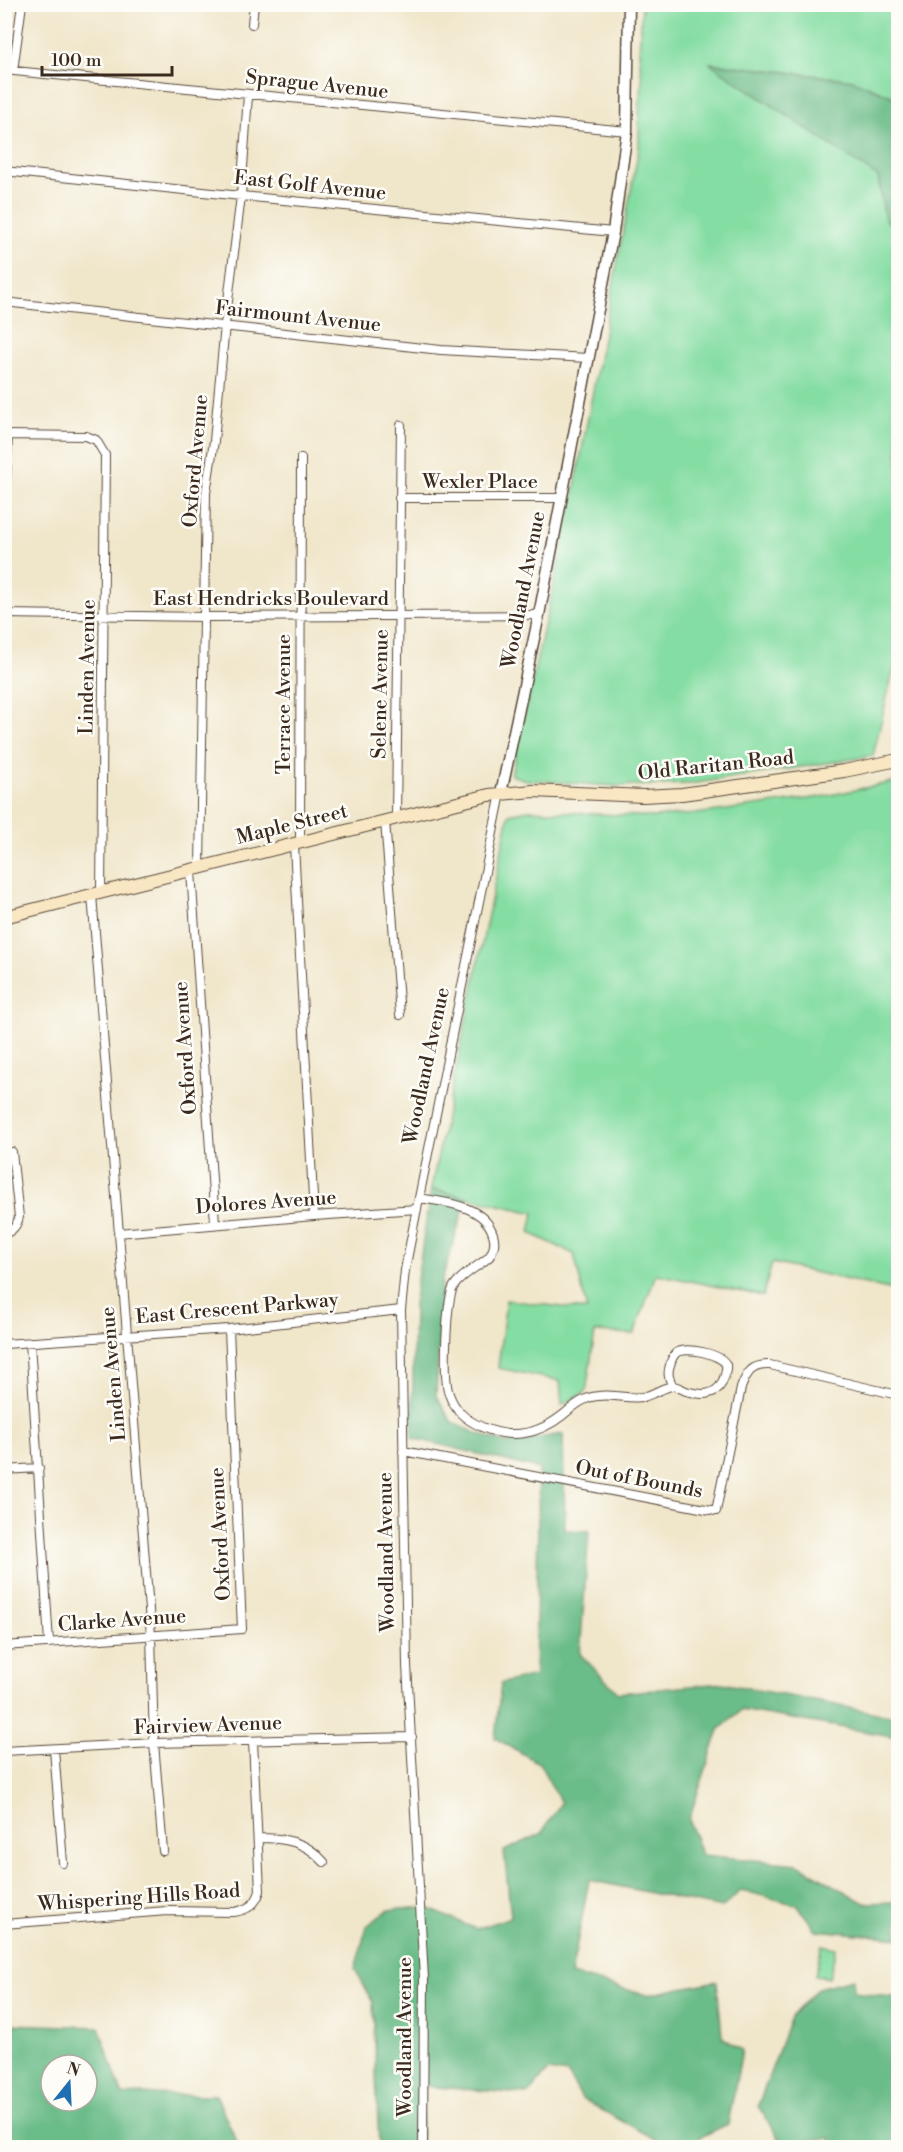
<svg xmlns="http://www.w3.org/2000/svg" width="903" height="2152" viewBox="0 0 903 2152" font-family="'Libre Bodoni',serif">
<style>
.green{fill:#84dda2;stroke:#608460;stroke-width:1.5}
.forest{fill:#6bbc88;stroke:#537353;stroke-width:1.5;fill-rule:evenodd}
.lines{fill:none;stroke-linecap:round;stroke-linejoin:round}
.minor-casing{stroke:#564638;stroke-width:10}
.tertiary-casing{stroke:#564638;stroke-width:13}
.secondary-casing{stroke:#564638;stroke-width:14}
.minor{stroke:#fff;stroke-width:8}
.tertiary{stroke:#fff;stroke-width:10}
.secondary{stroke:#f9e7c3;stroke-width:12}
.labels{text-anchor:middle;dominant-baseline:central;stroke-width:5;stroke-linejoin:round;paint-order:stroke}
.street-label{font-size:20px;fill:#3b2a1e;stroke:#fdfcf7}
</style>
<rect width="100%" height="100%" fill="#fdfcf7"/>
<filter id="ink" filterUnits="userSpaceOnUse"><feTurbulence type="fractalNoise" baseFrequency=".0167" numOctaves="2"/><feDisplacementMap in="SourceGraphic" scale="12" xChannelSelector="R" yChannelSelector="G"/><feConvolveMatrix kernelMatrix="1 2 1 2 8 2 1 2 1" color-interpolation-filters="sRGB"/></filter>
<filter id="wash" filterUnits="userSpaceOnUse"><feTurbulence type="fractalNoise" baseFrequency=".008" numOctaves="4" result="noise"/><feDisplacementMap in="SourceGraphic" scale="24" xChannelSelector="R" yChannelSelector="G"/><feGaussianBlur stdDeviation="1.35" result="paint"/><feColorMatrix in="noise" values="0 0 0 0 0 0 0 0 0 0 0 0 0 0 0 0 0 1.4 0 .05"/><feComposite in="paint" operator="in"/></filter>
<g filter="url(#wash)">
<rect width="100%" height="100%" fill="#f0e6ca"/>
<path class="green" d="M642 5H898V99L853 80 711 63 878 177 885 219 898 229V651L873 756 690 784 614 786 526 780 511 775 572 502 639 148V113L642 81 639 52Z
M898 781V1291L772 1263 763 1296 656 1274 634 1334 595 1332 586 1392 562 1405 560 1381 498 1368 506 1300 587 1310 574 1254 530 1233 534 1213 431 1189 509 814 529 810 654 817 696 814 821 797Z
M822 1945 836 1948 829 1978 815 1975Z"/>
<path class="forest" d="M709 63 853 80 898 99V229L885 219 878 177Z
M431 1189 467 1198 442 1280 436 1396 451 1421 478 1434 507 1443 563 1434 565 1530 589 1531 580 1654 618 1693 722 1683 898 1717V1737L741 1710 719 1730 689 1819 701 1855 798 1864 864 1903 898 1902V1938L816 1930 797 1905 741 1890 722 1908 589 1880 571 1975 647 1995 717 1981 722 2037 742 2050 728 2124 680 2147H670L583 2100 568 2074 548 2071 528 2094 423 2086 421 2147H379L373 2003 355 1969 367 1926 388 1910 425 1907 476 1929 511 1917 504 1851 541 1834 561 1803 539 1763 495 1738 501 1683 535 1676 539 1469 412 1438 414 1299Z
M853 1979 854 1992 898 1998V2147H832L830 2138 782 2143 758 2106 791 2017 818 1988Z
M5 2024 99 2027 122 2094 216 2095 239 2147H5ZM51 2065H87V2101H51Z"/>
</g>
<g filter="url(#ink)">
<g class="lines">
<defs>
<path id="minor" d="M252 24 254 4
M4 70 627 131
M13 71 22 4
M4 171 241 196 613 232
M4 302 441 350 588 358
M4 435 86 436 96 440 105 455 101 892
M399 498H561
M4 534 8 435
M4 614 205 617 539 615
M396 818 401 425
M385 821 400 1015
M300 843 301 458
M294 845 314 1216
M200 868 206 493 214 441 225 325 241 196 248 95
M191 871 215 1223
M92 895 151 1635 154 1743 163 1851
M419 1198C444 1202 484 1205 493 1234 496 1243 494 1250 489 1257 479 1266 462 1274 454 1286 446 1299 443 1378 449 1394 455 1411 466 1420 482 1427 511 1440 539 1434 563 1415 574 1406 584 1397 598 1396 613 1394 628 1399 643 1397 652 1395 666 1386 673 1386 677 1386 683 1390 686 1391 700 1395 714 1397 722 1383 724 1378 727 1371 726 1365 722 1354 686 1346 676 1353 673 1356 671 1361 670 1365 667 1374 669 1379 673 1386
M118 1233 314 1216 417 1209
M4 1234C13 1231 17 1226 19 1217L12 1152
M30 1342 49 1643
M4 1344 229 1329 401 1310
M403 1451 716 1511 741 1388C747 1372 752 1364 770 1365L898 1395
M4 1470 39 1468
M4 1646 242 1629 229 1329
M54 1749 63 1863
M4 1751 154 1743 412 1737
M258 1838C284 1838 306 1841 324 1862
M4 1924 167 1911 234 1912C247 1910 256 1905 260 1891L253 1741
M423 2148 424 1979 407 1665 401 1310 405 1270 419 1198 501 793"/>
<path id="tertiary" d="M501 793 539 615 613 232 627 131 629 4"/>
<path id="secondary" d="M4 917 489 795 533 791 643 796 682 794 844 771 898 760"/>
</defs>
<use href="#minor" class="minor-casing"/>
<use href="#tertiary" class="tertiary-casing"/>
<use href="#secondary" class="secondary-casing"/>
<use href="#minor" class="minor"/>
<use href="#tertiary" class="tertiary"/>
<use href="#secondary" class="secondary"/>
</g>
</g>
<g class="labels">
<g class="street-label">
<text transform="translate(317 85) rotate(6)">Sprague Avenue</text>
<text transform="translate(310 186) rotate(6)">East Golf Avenue</text>
<text transform="translate(298 317) rotate(6)">Fairmount Avenue</text>
<text transform="translate(196 461) rotate(-85)">Oxford Avenue</text>
<text x="480" y="482">Wexler Place</text>
<text transform="translate(524 590) rotate(-79)">Woodland Avenue</text>
<text x="271" y="599">East Hendricks Boulevard</text>
<text transform="translate(88 667) rotate(-89)">Linden Avenue</text>
<text transform="translate(381 694) rotate(-89)">Selene Avenue</text>
<text transform="translate(284 704) rotate(-90)">Terrace Avenue</text>
<text transform="translate(716 766) rotate(-6)">Old Raritan Road</text>
<text transform="translate(292 825) rotate(-14)">Maple Street</text>
<text transform="translate(186 1048) rotate(-94)">Oxford Avenue</text>
<text transform="translate(427 1066) rotate(-78)">Woodland Avenue</text>
<text transform="translate(266 1203) rotate(-4)">Dolores Avenue</text>
<text transform="translate(237 1309) rotate(-5)">East Crescent Parkway</text>
<text transform="translate(114 1374) rotate(-95)">Linden Avenue</text>
<text transform="translate(639 1480) rotate(11)">Out of Bounds</text>
<text transform="translate(221 1534) rotate(-93)">Oxford Avenue</text>
<text transform="translate(387 1552) rotate(-91)">Woodland Avenue</text>
<text transform="translate(122 1621) rotate(-4)">Clarke Avenue</text>
<text transform="translate(208 1726) rotate(-2)">Fairview Avenue</text>
<text transform="translate(139 1898) rotate(-4)">Whispering Hills Road</text>
<text transform="translate(405 2037) rotate(-90)">Woodland Avenue</text>
</g>
</g>
<rect width="903" height="2152" fill="none" stroke="#fdfcf7" stroke-width="24"/>
<g transform="translate(69 2083) rotate(18)"><circle r="28" fill="#fdfcf7" stroke="#afa8a0" stroke-width="1.5"/>
<path d="M0-4.5L10 22L0 15L-10 22Z" fill="#1f6fb2"/>
<text y="-9" font-size="16" font-weight="bold" text-anchor="middle" fill="#3b2a1e">N</text>
</g>
<path d="M42 66v9h130v-9" fill="none" stroke="#3b2a1e" stroke-width="3"/>
<text x="51" y="66" font-size="18" fill="#3b2a1e" stroke="#fdfcf7" stroke-width="4.5" paint-order="stroke">100 m</text>
</svg>
